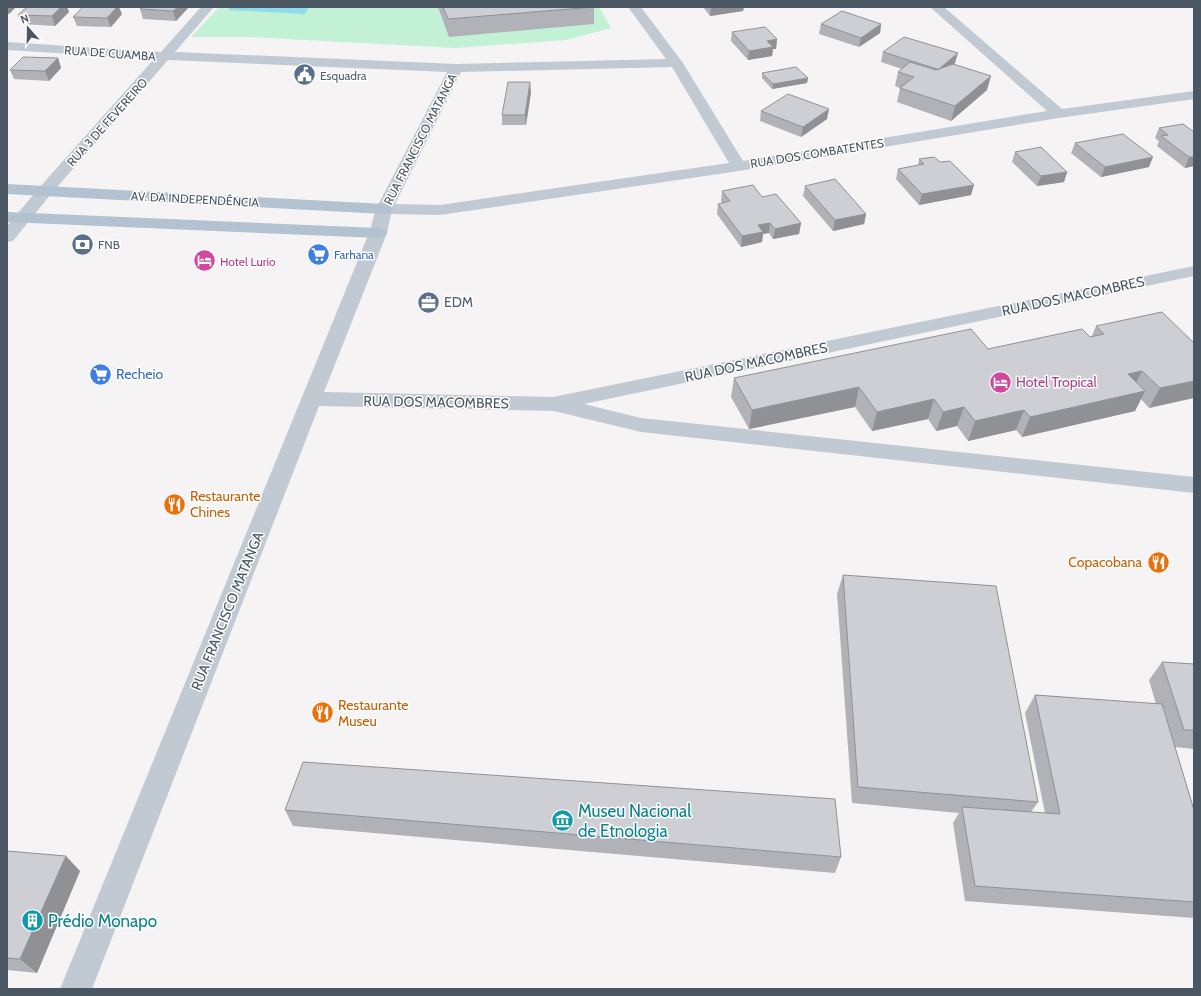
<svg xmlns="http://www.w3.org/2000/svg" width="1201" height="996" viewBox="0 0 1201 996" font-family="Cabin,sans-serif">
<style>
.green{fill:#c3f1d5}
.water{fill:#90daee}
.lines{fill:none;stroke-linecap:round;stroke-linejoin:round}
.minor{fill:#c1cad2;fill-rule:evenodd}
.major{fill:#b3c2d1;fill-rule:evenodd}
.wall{fill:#b0b2b7}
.shaded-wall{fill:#909195}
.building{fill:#cdcfd5;stroke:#909195}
.labels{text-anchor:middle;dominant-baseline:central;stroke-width:3;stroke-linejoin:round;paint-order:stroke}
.far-street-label{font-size:12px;fill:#4a5661;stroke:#fff}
.far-service-label{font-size:12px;fill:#4e5e75;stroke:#fff;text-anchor:start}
.far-shop-label{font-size:12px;fill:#366cbe;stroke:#fff;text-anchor:start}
.far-hotel-label{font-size:12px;fill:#b23c85;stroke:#fff;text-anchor:start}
.street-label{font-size:14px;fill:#4a5661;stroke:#fff}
.service-label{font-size:14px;fill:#4e5e75;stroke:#fff;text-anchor:start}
.shop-label{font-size:14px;fill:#366cbe;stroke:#fff;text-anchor:start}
.hotel-label{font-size:14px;fill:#b23c85;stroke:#fff;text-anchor:start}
.food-label{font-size:14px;fill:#c56008;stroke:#fff;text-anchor:start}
.near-culture-label{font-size:17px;fill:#0d838f;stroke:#fff;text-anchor:start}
</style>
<rect width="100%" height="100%" fill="#f5f3f3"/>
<path class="green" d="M219 7H599L611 28 566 40 455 48 247 37H191Z"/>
<path class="water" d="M231 7H309L305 14 228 10Z"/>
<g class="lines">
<path class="minor" d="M201 7H214L175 52 456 64 666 59 628 7H641L683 63 743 161 1047 111 930 7H944L1062 109 1194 91V99L1059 118 739 171 440 215 391 214 387 233 324 392 553 397 1194 266V276L584 404 641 418 1194 477V493L641 432 554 411 319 406 92 989H60L369 233 376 209 447 72 168 60 51 194 13 241 7 242V226L39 188 154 59 7 50V42L161 52ZM672 67 729 163 440 205 395 204 461 72Z"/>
<path class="major" d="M7 184 384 204 390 205 392 209 390 213 384 214 7 194Z
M7 212 378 228 384 229 387 233 384 237 378 238 7 222Z"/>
</g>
<path class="wall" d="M7 7H26L25 8H15L9 14H7Z
M27 7H67L69 12 55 26 22 24 18 15Z
M189 7 176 21 143 19 140 9Z
M438 7H594V24L449 37Z
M703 7H744L743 11 710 16Z
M122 14 111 27 77 26 73 17Z
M821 24H881L880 33 859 47 819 34Z
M732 32 777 39 776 49H773L772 56 748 60 731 41Z
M883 52 955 63 954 64 987 90 951 121 897 102 900 88 895 86 898 72 902 69 881 62Z
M58 58 61 68 49 81 14 79 10 70Z
M762 73 808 78 807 83 772 89 762 78Z
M531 92 526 125H502V115Z
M761 111 827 119 801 137 760 121Z
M1159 128 1194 132V166L1185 168 1157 146 1159 141 1155 138Z
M1075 143 1149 167 1101 177 1071 153Z
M1015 152 1067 172 1064 182 1037 186 1012 162Z
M919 159 971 195 919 205 896 179 898 169 918 166Z
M805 186 866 214 864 224 833 231 803 196Z
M722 191 762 197 801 223 799 234 773 239 769 233 763 234 762 242 741 247 717 214 718 204 722 203 721 201Z
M1096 326 1194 343 1149 408 1141 399 1135 411 1022 437 1016 430 968 441 957 426 936 431 928 419 872 431 855 407 749 429 731 397 734 378 1090 337 1092 336Z
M843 575 1038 802 1031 812 1045 813 1025 713 1035 695 1156 704 1149 680 1162 662 1194 664V749L1175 747 1194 810V918L965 901 953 823 959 813 852 803 837 594Z
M285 810 841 857 835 873 293 826Z
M7 851 80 871 37 973 7 970Z"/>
<path class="shaded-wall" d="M7 7H15V8L9 14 7 10Z
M61 7H67L69 12 55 26 52 16Z
M117 7H119L122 14 111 27 107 18Z
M178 7H189L176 21 173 11Z
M711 7H744L743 11 710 16Z
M881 24 880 33 859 47 861 38Z
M777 39 776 49H773L772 56 748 60 749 51 767 41Z
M958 53 955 63 935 79 938 70Z
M58 58 61 68 49 81 45 71Z
M991 76 987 90 951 121 955 106Z
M808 78 807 83 772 89 773 84Z
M530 82 531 92 526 125 525 115Z
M829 109 827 119 801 137 803 127Z
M1153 157 1149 167 1101 177 1105 167Z
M1189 157H1194V166L1185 168Z
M1067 172 1064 182 1037 186 1041 176Z
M974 185 971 195 919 205 922 194Z
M866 214 864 224 833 231 835 220Z
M770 223 769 233 763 234 762 242 741 247 742 236 758 225Z
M801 223 799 234 773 239 775 229Z
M1142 371 1132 390 1128 374Z
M1194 381V398L1149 408 1160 388Z
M859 387 855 407 749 429 752 410Z
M1145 391 1135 411 1022 437 1030 417Z
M934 399 928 419 872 431 877 412Z
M964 407 957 426 936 431 943 412Z
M1024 410 1016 430 968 441 975 421Z
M66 856 80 871 37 973 20 959Z"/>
<path class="building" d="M27 7H61L52 16 18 15Z
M83 7H117L107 18 73 17Z
M142 7H178L173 11 140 9Z
M443 7H594L448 19Z
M842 11 881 24 861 38 821 24Z
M765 27 777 39 767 41 773 47 749 51 732 32Z
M904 37 958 53 939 69H937L883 52Z
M23 57 58 58 45 71 10 70Z
M910 62 936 70 953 64 991 76 955 106 900 88 914 77 898 72Z
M796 67 808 78 773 84 762 73Z
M508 82H530L525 115H502Z
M788 94 829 109 803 127 761 111Z
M1183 124 1194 132V157H1189L1161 136 1168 135 1159 128Z
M1123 134 1153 157 1105 167 1075 143Z
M1041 147 1067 172 1041 176 1015 152Z
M934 157 940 162 950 161 974 185 922 194 898 169 924 164 919 159Z
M835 179 866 214 835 220 805 186Z
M753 185 762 197 776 194 801 223 775 229 770 223 758 225 763 232 742 236 718 204 730 201 722 191Z
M1162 312 1194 343V381L1160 388 1142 371 1128 374 1145 391 1030 417 1024 410 975 421 964 407 943 412 934 399 877 412 859 387 752 410 734 378 971 329 988 349 1082 329 1090 337 1104 334 1096 326Z
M843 575 996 586 1038 802 858 787Z
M1162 662 1194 664V730H1184Z
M1035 695 1162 704 1194 810V902L975 886 962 807 1060 814Z
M303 762 835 799 841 857 285 810Z
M7 851 66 856 20 959 7 958Z"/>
<defs>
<symbol id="civic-disc" viewBox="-11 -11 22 22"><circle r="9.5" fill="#5c6f8a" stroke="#fff"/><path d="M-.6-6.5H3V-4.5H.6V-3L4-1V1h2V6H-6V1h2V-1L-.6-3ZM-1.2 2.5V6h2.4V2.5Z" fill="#fff"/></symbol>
<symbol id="bank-disc" viewBox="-11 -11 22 22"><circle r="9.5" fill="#5c6f8a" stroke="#fff"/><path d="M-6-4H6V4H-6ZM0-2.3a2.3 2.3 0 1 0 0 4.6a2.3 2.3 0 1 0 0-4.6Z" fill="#fff"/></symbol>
<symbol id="supermarket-disc" viewBox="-11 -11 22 22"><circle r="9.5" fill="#3f7fe0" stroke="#fff"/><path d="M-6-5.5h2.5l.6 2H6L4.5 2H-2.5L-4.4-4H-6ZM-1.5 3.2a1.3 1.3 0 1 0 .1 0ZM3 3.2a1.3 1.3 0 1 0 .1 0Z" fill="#fff"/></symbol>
<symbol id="hotel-disc" viewBox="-11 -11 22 22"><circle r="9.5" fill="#d1479c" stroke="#fff"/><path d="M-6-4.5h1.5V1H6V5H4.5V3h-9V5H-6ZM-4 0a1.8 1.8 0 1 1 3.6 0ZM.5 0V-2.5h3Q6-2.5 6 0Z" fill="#fff"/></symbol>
<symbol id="office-disc" viewBox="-11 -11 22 22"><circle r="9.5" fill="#5c6f8a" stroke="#fff"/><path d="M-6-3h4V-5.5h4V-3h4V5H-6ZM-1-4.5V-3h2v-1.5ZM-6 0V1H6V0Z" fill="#fff"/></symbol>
<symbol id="restaurant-disc" viewBox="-11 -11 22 22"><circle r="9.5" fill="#e8710a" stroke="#fff"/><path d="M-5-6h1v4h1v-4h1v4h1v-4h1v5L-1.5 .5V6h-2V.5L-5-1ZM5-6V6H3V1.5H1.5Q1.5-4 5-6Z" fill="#fff"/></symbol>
<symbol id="museum-disc" viewBox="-11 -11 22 22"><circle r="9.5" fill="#0f9aa8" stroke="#fff"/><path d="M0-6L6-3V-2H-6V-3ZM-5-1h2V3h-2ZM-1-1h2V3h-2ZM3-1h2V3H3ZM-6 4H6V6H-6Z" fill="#fff"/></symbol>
<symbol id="building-disc" viewBox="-11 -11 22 22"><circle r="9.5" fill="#0f9aa8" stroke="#fff"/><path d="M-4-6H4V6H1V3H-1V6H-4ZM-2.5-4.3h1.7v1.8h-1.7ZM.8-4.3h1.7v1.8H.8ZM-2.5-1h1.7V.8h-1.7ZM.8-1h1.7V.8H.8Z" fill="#fff"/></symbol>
</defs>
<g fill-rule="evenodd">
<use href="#civic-disc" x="292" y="62" width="25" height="25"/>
<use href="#bank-disc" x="70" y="232" width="25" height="25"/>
<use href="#supermarket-disc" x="306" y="242" width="25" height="25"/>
<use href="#hotel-disc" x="192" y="248" width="25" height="25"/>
<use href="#office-disc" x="416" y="290" width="25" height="25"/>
<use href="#supermarket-disc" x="88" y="362" width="25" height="25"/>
<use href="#hotel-disc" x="988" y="370" width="25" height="25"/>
<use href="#restaurant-disc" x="162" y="492" width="25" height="25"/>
<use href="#restaurant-disc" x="1146" y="550" width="25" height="25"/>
<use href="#restaurant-disc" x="310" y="700" width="25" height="25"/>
<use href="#museum-disc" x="550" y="808" width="25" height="25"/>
<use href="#building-disc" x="20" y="908" width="25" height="25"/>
</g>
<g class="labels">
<g class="far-street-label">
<text transform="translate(110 53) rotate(4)">RUA DE CUAMBA</text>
<text transform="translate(107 122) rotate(-48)">RUA 3 DE FEVEREIRO</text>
<text transform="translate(420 139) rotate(-63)">RUA FRANCISCO MATANGA</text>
<text transform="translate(817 153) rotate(-9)">RUA DOS COMBATENTES</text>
<text transform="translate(195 199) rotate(3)">AV. DA INDEPENDÊNCIA</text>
</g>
<g class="far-service-label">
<text x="320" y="75">Esquadra</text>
<text x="98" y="244">FNB</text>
</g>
<g class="far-shop-label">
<text x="334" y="254">Farhana</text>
</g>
<g class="far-hotel-label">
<text x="220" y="261">Hotel Lurio</text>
</g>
<g class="street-label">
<text transform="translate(1073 296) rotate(-12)">RUA DOS MACOMBRES</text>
<text transform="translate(756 362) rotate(-12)">RUA DOS MACOMBRES</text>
<text transform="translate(436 402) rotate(1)">RUA DOS MACOMBRES</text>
<text transform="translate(227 611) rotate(-68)">RUA FRANCISCO MATANGA</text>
</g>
<g class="service-label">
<text x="444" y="302">EDM</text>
</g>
<g class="shop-label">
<text x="116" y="374">Recheio</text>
</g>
<g class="hotel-label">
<text x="1016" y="382">Hotel Tropical</text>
</g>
<g class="food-label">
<text x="190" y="496">Restaurante<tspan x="190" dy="16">Chines</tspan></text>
<text x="1142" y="562" text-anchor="end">Copacobana</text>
<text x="338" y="705">Restaurante<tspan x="338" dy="16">Museu</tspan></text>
</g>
<g class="near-culture-label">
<text x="578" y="811">Museu Nacional<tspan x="578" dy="20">de Etnologia</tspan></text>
<text x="48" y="921">Prédio Monapo</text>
</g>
</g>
<rect width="1201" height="996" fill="none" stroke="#4a5661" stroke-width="16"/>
<g transform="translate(28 28) rotate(340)" stroke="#ffffff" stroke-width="3" paint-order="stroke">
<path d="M0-3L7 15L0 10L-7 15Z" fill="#4a5661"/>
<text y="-6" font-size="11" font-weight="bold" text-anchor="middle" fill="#4a5661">N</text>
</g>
</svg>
